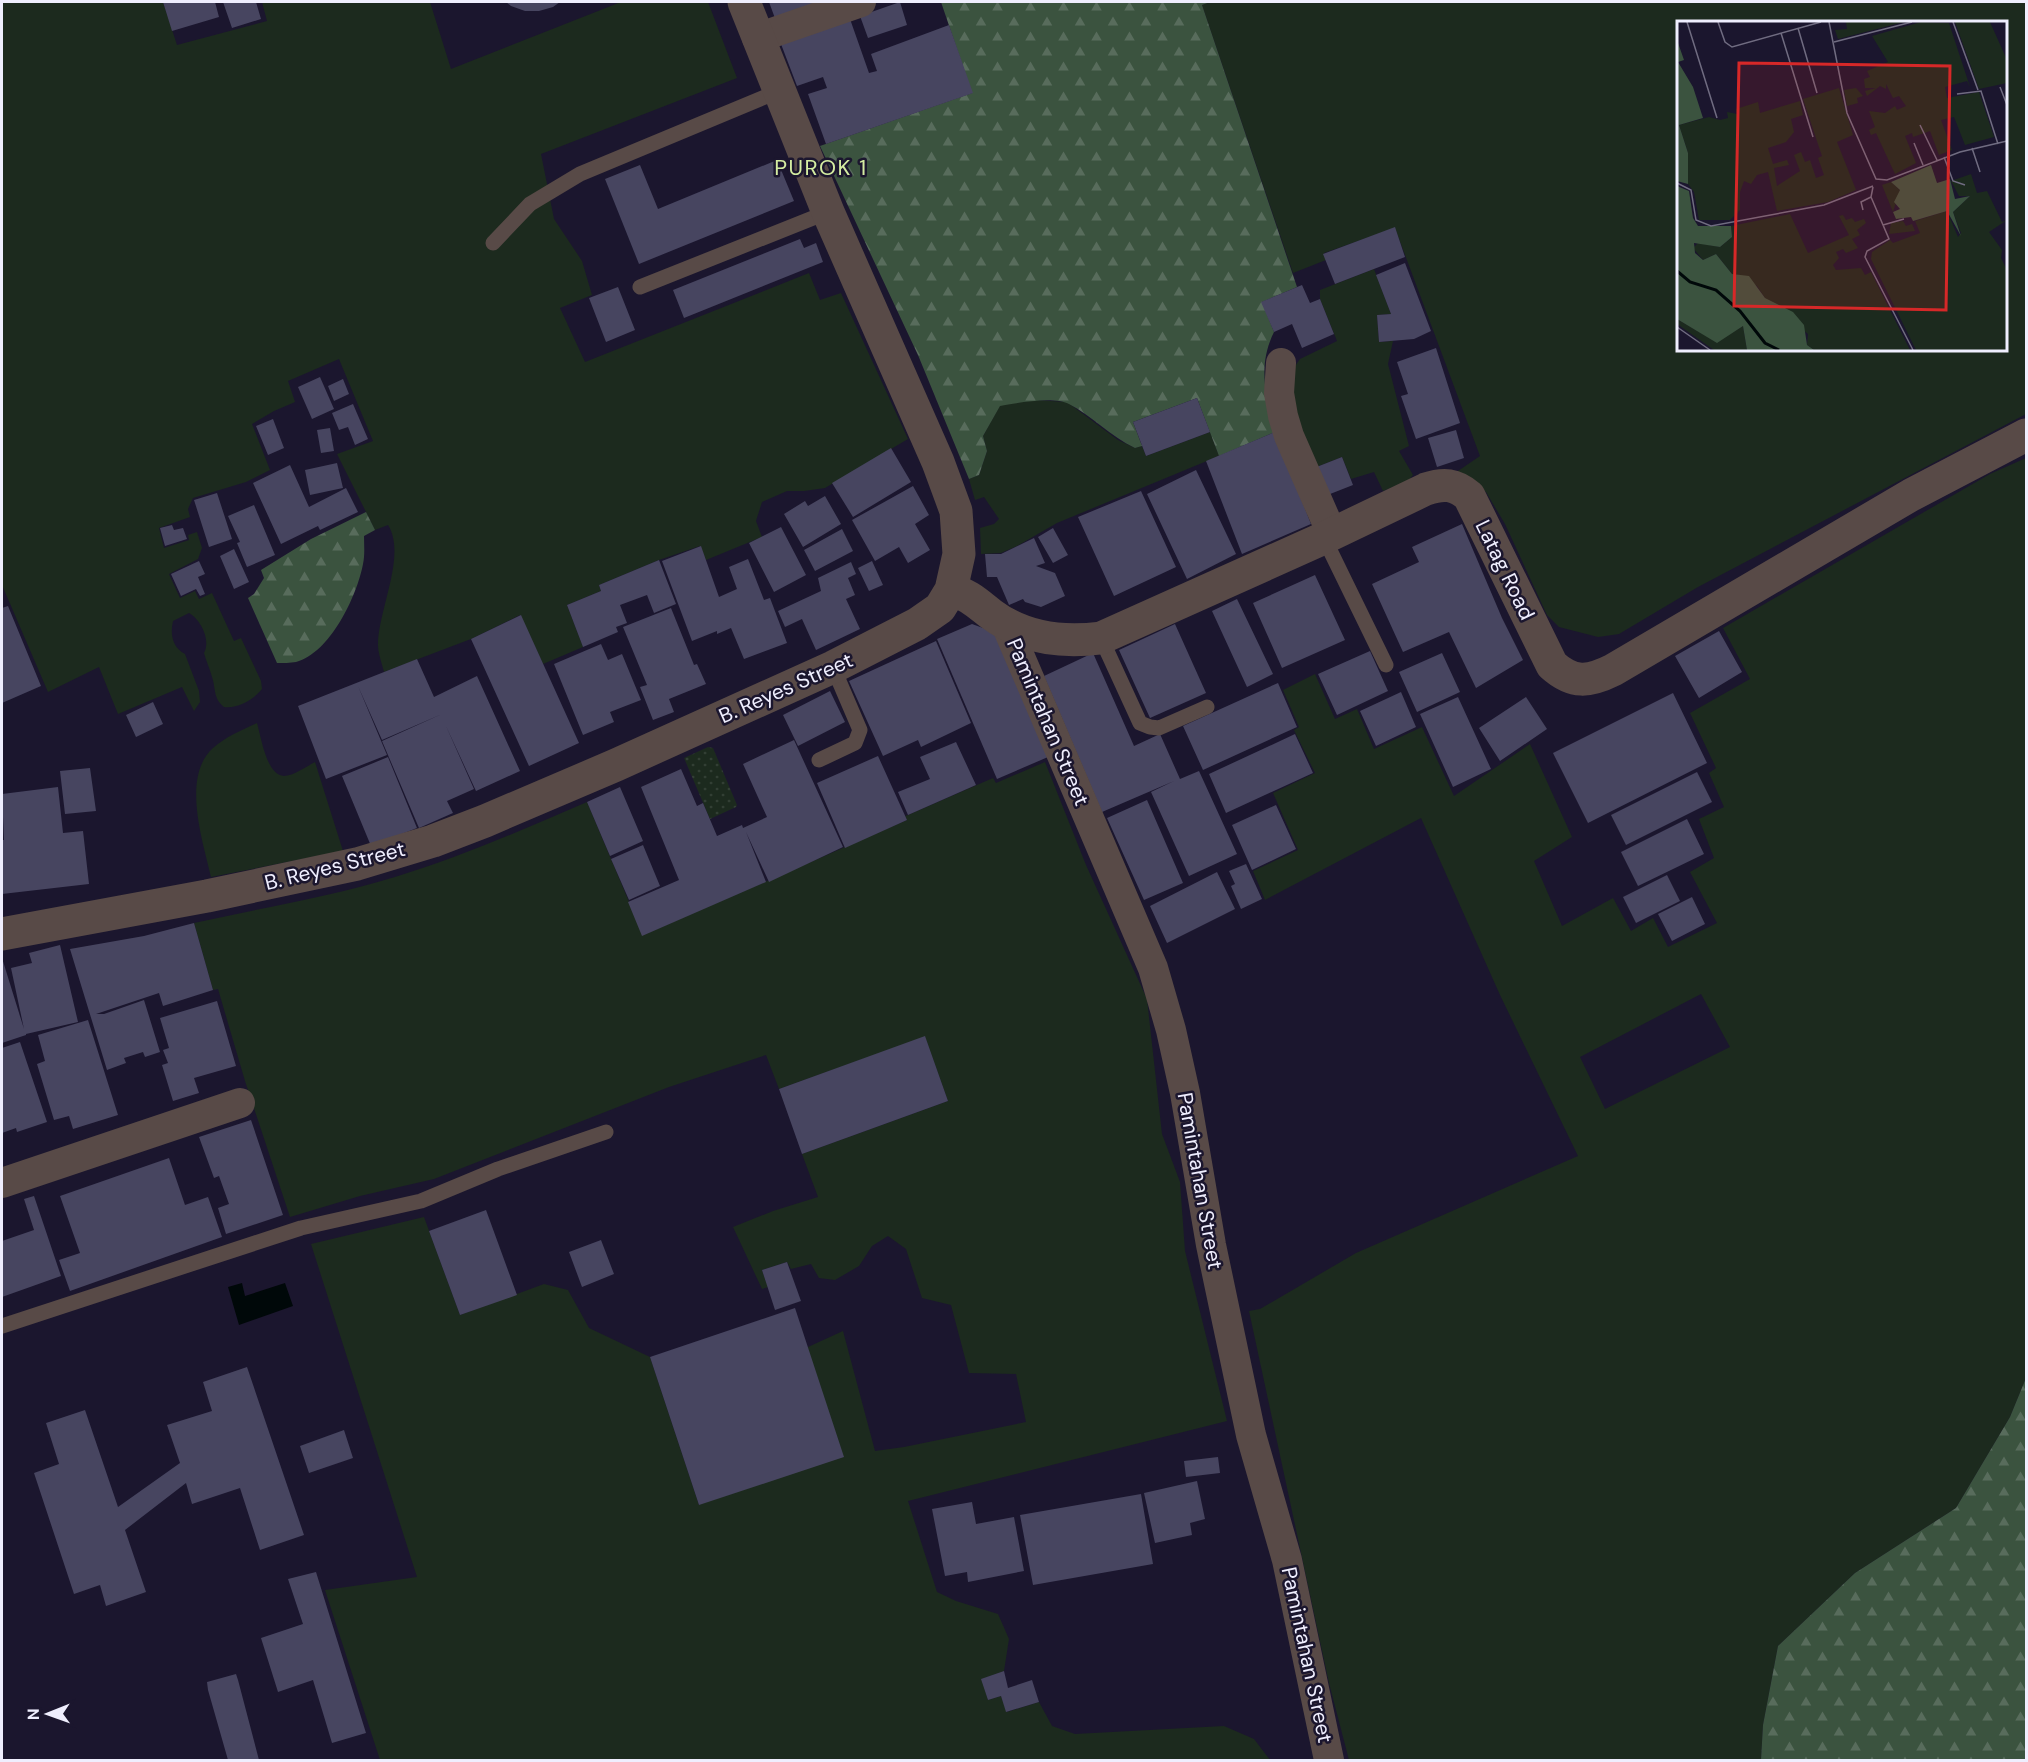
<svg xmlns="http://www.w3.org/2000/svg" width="2028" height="1762" viewBox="0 0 2028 1762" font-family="'DM Sans',sans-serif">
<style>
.grass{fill:#1c2a1e;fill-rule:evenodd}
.forest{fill:url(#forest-firs)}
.garden{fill:url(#garden-dots)}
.water{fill:#000809}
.building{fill:#474560}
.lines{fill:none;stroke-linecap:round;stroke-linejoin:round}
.service{stroke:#584a47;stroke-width:15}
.minor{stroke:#584a47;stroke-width:30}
.tertiary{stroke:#584a47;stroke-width:33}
.labels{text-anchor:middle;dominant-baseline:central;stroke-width:5;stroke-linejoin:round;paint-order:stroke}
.street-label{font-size:21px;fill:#efeefe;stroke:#1b162e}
.neighbourhood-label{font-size:22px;letter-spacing:1.5px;fill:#d4eca1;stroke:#1b162e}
.inset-river{fill:none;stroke:#000809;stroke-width:3}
.inset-road{fill:none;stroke:#706c81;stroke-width:1.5}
.view{fill:#d62828;fill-opacity:0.15;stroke:#d62828;stroke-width:3}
.inset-edge{fill:none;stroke:#efeefe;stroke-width:3}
</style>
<defs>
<pattern id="forest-firs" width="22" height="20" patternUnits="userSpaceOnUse" patternTransform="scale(1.5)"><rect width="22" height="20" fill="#3b533f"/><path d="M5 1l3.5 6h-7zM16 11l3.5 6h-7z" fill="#586c5c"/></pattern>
<pattern id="garden-dots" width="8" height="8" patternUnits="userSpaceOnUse" patternTransform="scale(1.5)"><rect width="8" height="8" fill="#1c2a1e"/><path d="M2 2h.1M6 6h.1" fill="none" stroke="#323f34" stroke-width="1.8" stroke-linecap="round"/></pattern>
</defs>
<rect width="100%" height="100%" fill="#1b162e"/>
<path class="grass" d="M2 2H163L177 45 267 21 262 2H430L451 69 621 2H708L737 78 541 154 554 219 582 261 592 295 560 308 585 362 809 273 820 300 841 293 908 439 825 488 804 491H787L762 502 756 521 762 537 706 560 700 546 659 560 599 585 601 591 567 605 583 647 543 664 520 615 471 639 384 672C382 664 378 653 378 645 378 610 407 555 388 525L375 530 337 454 373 441 339 359 288 381 295 402 274 411 252 424 270 470 246 482 193 498 188 509 190 517 159 528 164 548 189 540 188 535 197 532 202 548 198 559 169 574 180 598 195 591 199 599 212 593 234 641 241 638 261 681 262 689C254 699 238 709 224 707 213 698 216 689 212 677 210 669 206 661 204 653 211 640 201 620 189 613L173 621C170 634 172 647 185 654L199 691 200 702 194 711 182 687 118 714 99 667 48 692 2 585Z
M1210 2H2026V414L1698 587 1619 634 1598 637 1559 627 1547 615 1505 524 1486 492 1466 477 1455 473 1480 456 1395 228 1324 253 1326 260 1293 273 1202 5ZM1678 22H2006V350H1678Z
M1374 269 1391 314 1377 315 1379 342 1393 341 1388 364 1409 446 1399 451 1413 475 1408 481 1383 491 1374 472 1351 479 1342 457 1314 468 1293 420V369L1300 359 1337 341 1320 299V290Z
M1034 400 1067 402 1118 440 1135 448 1142 446 1146 456 1210 432 1219 456 1057 523 1017 546 1001 553 981 554 980 528 994 524 999 519 984 497 975 500 969 479 979 475 987 451 983 436 1000 405Z
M2026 458V1378L2010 1417 1956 1508 1855 1573 1778 1646 1763 1725 1761 1760H1349L1329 1683 1249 1311 1260 1309 1356 1253 1578 1156 1500 995 1421 818 1265 900 1253 871 1298 850 1273 793 1315 773 1294 730 1299 727 1283 690 1315 674 1335 719 1357 709 1374 749 1422 727 1454 796 1530 744 1572 837 1534 861 1562 926 1613 898 1631 931 1653 918 1668 947 1717 923 1690 872 1714 858 1699 819 1724 807 1709 773 1716 768 1690 713 1750 679 1723 628 1990 474ZM1701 994 1730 1047 1605 1109 1580 1057Z
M257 723C261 736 266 775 284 776 293 776 307 766 315 762L343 851 211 877C203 841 181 777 213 748 225 737 242 730 257 723Z
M1045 762 1086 865 1147 999 1162 1134 1180 1182 1185 1251 1227 1421 908 1501 937 1592 956 1601 998 1614 1009 1639 1004 1671 982 1679 988 1700 1001 1696 1007 1712 1039 1702 1052 1726 1075 1734 1224 1726 1254 1739 1270 1760H380L325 1590 417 1577 311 1244 424 1217 460 1315 544 1284 568 1290 589 1328 650 1357 699 1505 808 1347 843 1331 875 1451 904 1447 1026 1422 1016 1374 969 1373 951 1305 922 1298 906 1249 888 1236 872 1246 859 1266 835 1280 819 1278 811 1264 791 1269 787 1262 762 1270 768 1287 762 1289 733 1227 773 1211 818 1197 802 1154 948 1101 925 1037 779 1089 766 1055 669 1087 434 1179 360 1196 290 1217 245 1081 218 989 213 990 194 923C261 908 330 897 395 877 461 857 524 829 587 802L643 935 907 820 905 816 908 815 993 778 996 783Z"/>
<path class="forest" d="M941 2H1210L1202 5 1297 287 1262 302 1274 332C1257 366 1266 397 1275 432L1219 456 1197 398 1133 422 1142 446 1135 448C1110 436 1092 416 1069 404 1053 396 1017 403 1000 406L983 436 987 451 979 475 969 479 918 355 820 146 972 93Z
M366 512 375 530 364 536C364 545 365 555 363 564 357 596 330 653 296 662 290 663 283 663 277 663L248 598 254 594 264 578 261 570 311 539Z
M2026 1378V1760H1761L1763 1725 1778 1646 1855 1573 1956 1508 2010 1417Z"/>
<path class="garden" d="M708 747 713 748 737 805 736 807 710 819 684 758Z"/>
<path class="water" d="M242 1283 245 1296 285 1283 293 1306 239 1325 228 1287Z"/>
<path class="building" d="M163 2H215L219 17 172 31Z
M223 2H256L261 19 232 28Z
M506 2H560L553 7 539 11H525L511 6Z
M769 2H832L776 21Z
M900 2 907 25 868 38 860 16Z
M850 19 869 73 877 71 871 54 949 25 973 93 826 144 808 94 827 88 823 77 797 86 781 44Z
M777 160 794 201 639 264 605 179 640 165 658 209Z
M1395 227 1405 257 1335 284 1323 254Z
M800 239 804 248 816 243 823 262 684 318 673 290Z
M1405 263 1431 331 1414 339 1379 342 1377 315 1391 314 1376 275Z
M1302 285 1310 303 1320 299 1334 334 1302 348 1292 324 1274 332 1261 302Z
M618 287 635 330 606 342 589 298Z
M1436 348 1460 423 1416 439 1401 396 1408 394 1397 362Z
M320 377 334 409 312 419 298 387Z
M343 379 349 394 334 401 328 386Z
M1197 398 1210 432 1146 456 1133 422Z
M353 404 368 439 355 445 348 427 339 430 332 413Z
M273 419 284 448 268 455 256 426Z
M330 428 334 451 321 453 317 430Z
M1456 430 1464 458 1437 467 1428 438Z
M1275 432 1311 524 1242 554 1206 461Z
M891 448 911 482 853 517 832 483Z
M1342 457 1353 485 1325 496 1314 468Z
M337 463 343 488 310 495 305 470Z
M290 465 309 507 346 488 358 512 320 530 318 526 281 544 253 483Z
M1196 470 1236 554 1187 579 1147 494Z
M913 486 929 515 915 524 930 550 908 563 899 547 875 561 852 520Z
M1141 491 1176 567 1114 596 1078 517Z
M217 493 232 539 209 547 194 500Z
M825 496 841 524 803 547 784 514 805 501 808 506Z
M254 505 275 555 247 567 237 543 240 542 228 516Z
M1462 524 1502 618 1523 660 1476 688 1449 632 1403 652 1372 584 1419 562 1412 547Z
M172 525 174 530 183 528 187 539 165 546 160 528Z
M781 527 806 575 774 592 749 543Z
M1053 528 1068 555 1053 563 1038 537Z
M842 529 853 551 815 571 804 550Z
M1034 538 1045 563 1036 566 1055 573 1065 596 1041 607 1025 602 1023 599 1009 605 997 577H987L985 554H1001Z
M701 546 719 597 737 589 729 567 748 559 764 600 770 598 787 643 744 659 731 628 717 634V631L692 641 662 561Z
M234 549 249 582 234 589 220 556Z
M659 560 676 604 654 613 647 595 620 605 627 623 616 627 618 632 583 647 567 605 601 591 599 585Z
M199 561 205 574 198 577 205 594 200 596 196 589 181 596 171 574Z
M872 561 883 585 869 591 858 568Z
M851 562 856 574 848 578 855 595 846 599 860 629 816 650 802 619 785 627 778 611 821 591 818 578Z
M1315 575 1345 640 1282 668 1253 603Z
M1237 599 1273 674 1247 687 1212 611Z
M8 606 41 686 2 703V608Z
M671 608 694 665 697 664 706 684 669 699 674 712 653 720 640 687 647 685 623 627Z
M521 615 579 743 529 766 471 639Z
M972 624 994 632 1048 757 997 779 937 639Z
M1175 624 1206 693 1150 718 1119 650Z
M1719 631 1742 672 1699 698 1675 656Z
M936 641 971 723 921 747 918 740 883 756 849 681Z
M601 644 608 660 622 654 641 700 610 712 614 722 583 735 554 664Z
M1370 651 1388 691 1337 715 1318 674Z
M1093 653 1134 746 1160 734 1180 779 1199 771 1237 854 1189 876 1151 792 1174 781 1102 812 1044 676Z
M1442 653 1460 692 1417 712 1399 672Z
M417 659 434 697 477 676 520 771 476 791 446 726 474 789 447 801 453 813 419 828 382 741 442 714 382 740 358 686 387 755 326 779 298 706Z
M1278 683 1297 727 1203 770 1183 726Z
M830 691 845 722 798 746 783 715Z
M1401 692 1416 727 1376 746 1360 711Z
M1673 693 1707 763 1588 823 1553 753Z
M1458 697 1491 769 1453 787 1420 714Z
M1526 697 1547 729 1500 761 1479 728Z
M153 702 163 724 136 737 126 715Z
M1295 734 1313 773 1226 813 1209 774Z
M794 740 843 847 769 882 746 832 766 882 642 936 628 902 679 880 641 787 681 769 697 806 703 803 717 836 742 825 743 828 767 817 743 764Z
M956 742 976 785 908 815 898 792 930 779 920 757Z
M878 756 907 820 845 848 817 783Z
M388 757 417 828 371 846 342 776Z
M90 768 96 811 65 814 60 771Z
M1697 772 1712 802 1626 845 1611 815Z
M58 787 63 833 83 831 89 884 2 894V840H4L2 794Z
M620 787 643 841 610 856 587 802Z
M1147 800 1183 883 1144 900 1107 818Z
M1276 805 1296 849 1252 870 1232 825Z
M1687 819 1704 854 1638 886 1621 852Z
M643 845 660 886 629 900 611 859Z
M1246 864 1262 899 1241 909 1231 886 1235 884 1229 871Z
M1217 872 1235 909 1167 943 1150 906Z
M1667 875 1680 901 1636 923 1623 897Z
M1692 897 1705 924 1672 941 1658 914Z
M194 923 213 990 163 1006 159 993 96 1014H104L144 1000 160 1052 145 1057 143 1052 124 1058 126 1063 107 1070 70 949 144 936Z
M60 945 78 1022 26 1034V1035L2 1043V958L24 1029 11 968 32 963 29 953Z
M217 1001 236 1066 194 1078 199 1093 173 1101 162 1065 168 1063 163 1050 169 1048 160 1018Z
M88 1020 118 1115 73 1129 69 1116 54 1120 37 1064 45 1061 38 1035Z
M925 1036 948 1101 802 1154 779 1089Z
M20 1042 47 1122 17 1132 16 1128 2 1133V1048Z
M251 1120 283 1215 226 1234 218 1208 229 1204 219 1176 214 1178 199 1137Z
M169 1158 185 1205 208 1197 222 1237 70 1291 59 1260 80 1253 60 1196Z
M34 1196 61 1276 2 1297V1241L34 1230 24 1199Z
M486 1210 517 1295 460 1315 429 1231Z
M601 1240 614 1274 582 1287 569 1252Z
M787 1262 801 1301 775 1310 762 1270Z
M795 1308 844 1457 699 1505 650 1357Z
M247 1367 304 1535 260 1550 240 1488 192 1504 186 1483 125 1530 146 1592 106 1606 100 1585 74 1594 34 1473 59 1464 46 1423 85 1410 118 1507 180 1463 167 1425 212 1411 203 1382Z
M344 1430 353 1458 309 1473 300 1446Z
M1218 1457 1220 1473 1186 1477 1184 1461Z
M1197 1481 1205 1519 1190 1523 1192 1535 1155 1543 1144 1493Z
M1141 1494 1153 1564 1033 1585 1020 1515Z
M972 1502 976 1524 1014 1517 1024 1571 968 1582 967 1572 945 1576 932 1509Z
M316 1572 366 1733 332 1743 313 1680 278 1692 261 1638 303 1624 288 1579Z
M1004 1671 1008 1688 1032 1680 1039 1702 1006 1712 1001 1696 988 1700 981 1679Z
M236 1674 238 1680 259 1760H228L208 1690 207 1682Z"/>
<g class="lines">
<path class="service" d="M493 243 530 204 580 174 779 91
M640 287 828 212
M1324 538 1386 665
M1101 638 1140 723 1150 727 1159 728 1207 707
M819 760 855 743 860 730 833 667
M2 1326 301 1228 421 1201 498 1169 606 1132"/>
<path class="minor" d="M757 38 861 2
M1281 363 1279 393 1283 416 1289 436 1332 534
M1005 622 1153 968 1171 1030 1185 1093 1211 1245 1251 1435 1287 1560 1329 1760
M2 1183 240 1103"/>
<path class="tertiary" d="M951 590C968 594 978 604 991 614 1023 638 1063 643 1101 638L1324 538 1426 489C1444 483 1455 484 1469 496L1552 665C1573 684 1589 682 1613 670L1911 495 2026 435
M2 934 207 896 357 864 433 841 485 821 616 765 833 667 917 624 940 608 951 590 959 554 956 511 938 462 828 212 744 2"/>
</g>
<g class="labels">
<g class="street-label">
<text transform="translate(1505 570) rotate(64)">Latag Road</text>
<text transform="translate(786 688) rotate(-24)">B. Reyes Street</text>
<text transform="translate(1048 722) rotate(67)">Pamintahan Street</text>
<text transform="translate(335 866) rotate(-14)">B. Reyes Street</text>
<text transform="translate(1200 1181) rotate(80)">Pamintahan Street</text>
<text transform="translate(1307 1655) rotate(78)">Pamintahan Street</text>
</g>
<g class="neighbourhood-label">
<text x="821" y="167">PUROK 1</text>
</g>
</g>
<g transform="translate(1677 21)">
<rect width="330" height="330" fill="#1b162e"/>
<path d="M169 1H227L161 18 158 9 170 8ZM244 1 272 2 293 66 290 60 268 66 270 77 302 71 317 116 288 124 277 96 264 99 275 129 262 134 253 110 236 116 235 112 228 115 239 142 218 153 199 112 194 114 192 109 198 106 192 90 208 92 218 85 220 89 229 85 222 75 216 77 209 63V68L203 65 190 75 188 70 199 67H188L187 58 193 56 190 50 211 41 195 15ZM278 1H313L330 39V62L302 68ZM162 67 176 114 160 121 179 169 151 181 100 190 91 151 80 154 74 163 67 160 63 171V189L53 199H22L17 171 11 163V132L2 104 32 96 43 99 51 97 50 91 60 93 59 88 81 81 83 92 123 80 126 94 114 98 117 111 109 121 91 127 96 143 110 139 112 144 97 147 100 165 123 150 117 134 124 131 128 141 133 139 139 157 147 154 141 137 145 135 126 78ZM179 67 186 75 180 77 181 82 170 85 167 69ZM294 153 300 172 310 170 325 201 330 199 312 211 325 229 324 237 330 249V329H239L194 238 195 231 213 219 216 222 243 212 238 200 270 190 281 216 284 212 276 191 293 175H282L274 160ZM214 161 223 169 216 191 205 164ZM113 193 131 232 172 214 162 195 166 194 169 199 175 197 178 201 187 198 189 202 180 209 183 214 175 218 181 227 169 232 166 228 159 231 162 237 156 244 159 249 184 247 188 254 194 251 233 329H137L130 324 131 313 88 277 80 265 55 253 39 233 26 239 16 227 21 222 43 226 55 216 54 205ZM226 200 229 205 235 203 238 210 212 213 214 202ZM0 298 40 321 66 305 70 329H37L0 303Z" fill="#1c2a1e"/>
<path d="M0 19 7 39 1 41 16 66 26 97 2 104 11 132V163L0 160ZM254 144 260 162 273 158 278 178 293 175 276 191 284 215 270 190 236 200 234 196 219 198 216 191 223 188 217 181 223 169 214 161ZM0 165 12 170 16 197 21 205H54L55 216 43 226 17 222 18 232 26 239 39 233 55 253 72 255 88 277 116 291 127 304 130 324 137 329H70L66 305 40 322 0 298Z" fill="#3b533f"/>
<path class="inset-river" d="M0 250 13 261 39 269 63 290 88 322 102 329"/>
<path class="inset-road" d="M10 1 40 97M41 1 48 21 55 26 144 1M152 1 170 92 199 158 210 159 283 131 330 120M276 1 301 69M121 7 140 72M104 12 136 116M157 21 235 1M323 66 330 84M280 73 304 70 321 123M243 104 260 139M237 122 246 144M295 127 303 151M267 136 276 160 288 164M0 162 14 169 19 199 34 205 147 184 196 165M196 166 194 176 212 218 190 230 188 236 236 329M186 189 184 181 194 176M206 204 227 198M0 306 33 329"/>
<path class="view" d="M62 42 273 45 269 289 57 285Z"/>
<rect width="330" height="330" class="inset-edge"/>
</g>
<rect width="2028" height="1762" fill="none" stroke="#efeefe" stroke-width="6"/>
<g transform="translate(48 1714) rotate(269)" stroke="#1b162e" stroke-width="4.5" paint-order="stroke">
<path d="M0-4.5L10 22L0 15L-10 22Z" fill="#efeefe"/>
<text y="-9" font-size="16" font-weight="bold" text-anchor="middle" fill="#efeefe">N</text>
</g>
</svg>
